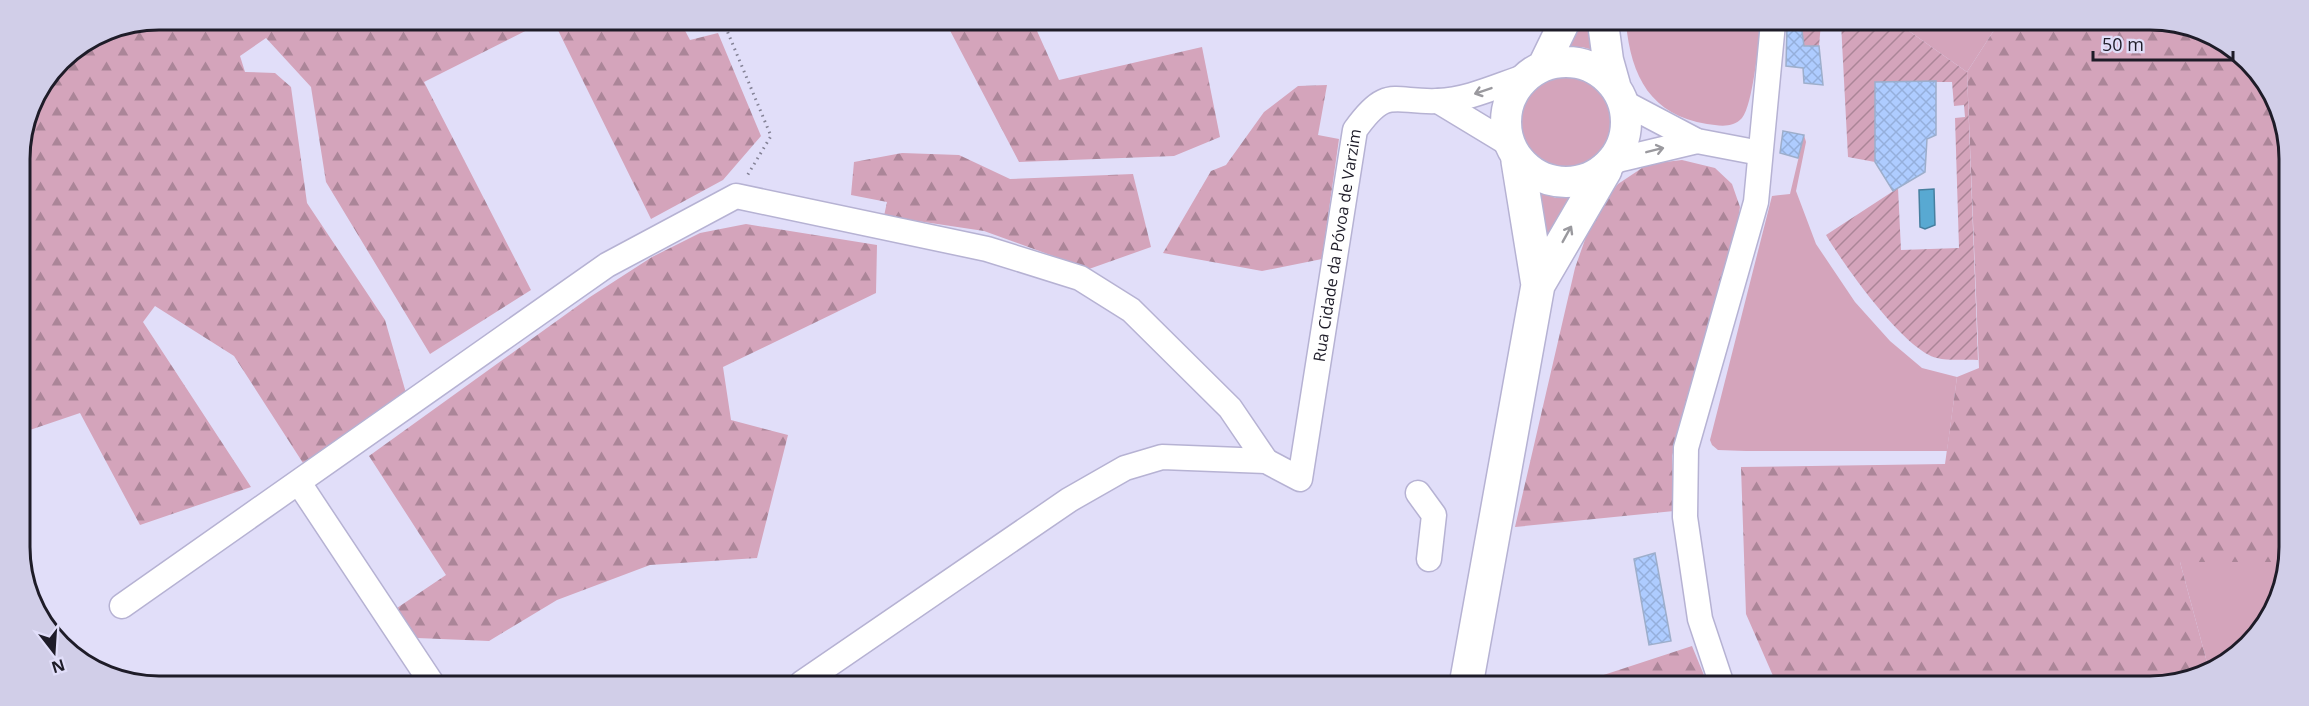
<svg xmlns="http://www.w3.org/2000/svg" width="2309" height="706" viewBox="0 0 2309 706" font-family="'Open Sans',sans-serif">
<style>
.grass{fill:#d4a4bb}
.forest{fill:url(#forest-firs)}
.garden{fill:url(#garden-furrows)}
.water{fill:#58a9d2;stroke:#477f9f;stroke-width:1.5}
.building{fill:url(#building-cross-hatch);stroke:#9daecb;stroke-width:1.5}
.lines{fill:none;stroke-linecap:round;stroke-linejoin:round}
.minor-casing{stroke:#b6b2d3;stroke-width:27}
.major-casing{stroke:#b6b2d3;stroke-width:33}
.highway-casing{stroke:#b6b2d3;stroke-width:36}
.path{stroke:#838195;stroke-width:3;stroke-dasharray:1.5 4.5;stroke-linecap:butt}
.minor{stroke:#fff;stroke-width:24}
.major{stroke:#fff;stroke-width:30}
.highway{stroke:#fff;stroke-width:33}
.oneway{stroke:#9a999e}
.labels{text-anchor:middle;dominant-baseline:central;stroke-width:5;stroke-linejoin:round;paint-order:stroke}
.street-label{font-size:16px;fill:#1e1c28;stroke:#e1def9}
.rim{fill:none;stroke:#1e1c28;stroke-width:3}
</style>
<defs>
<pattern id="forest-firs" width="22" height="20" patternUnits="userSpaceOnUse" patternTransform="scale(1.5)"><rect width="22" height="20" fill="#d4a4bb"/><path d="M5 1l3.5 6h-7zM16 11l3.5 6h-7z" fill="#ab8598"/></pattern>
<pattern id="garden-furrows" width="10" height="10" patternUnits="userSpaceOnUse" patternTransform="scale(1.5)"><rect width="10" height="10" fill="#d4a4bb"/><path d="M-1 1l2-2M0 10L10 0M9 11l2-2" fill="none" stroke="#ab8598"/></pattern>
<pattern id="building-cross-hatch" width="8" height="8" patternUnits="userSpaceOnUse" patternTransform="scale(1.5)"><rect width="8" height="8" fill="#aeccff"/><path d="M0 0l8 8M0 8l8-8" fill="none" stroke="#95afdb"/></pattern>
</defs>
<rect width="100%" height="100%" fill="#e1def9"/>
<path class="grass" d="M1576 23H1595L1601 52 1582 47H1560Z
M1626 23H1762C1758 43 1753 105 1742 118 1733 128 1720 126 1707 124 1651 115 1631 77 1626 23Z
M1899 24H1998L1967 72Z
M1517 123a48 48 0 1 1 96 0a48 48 0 1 1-96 0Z
M1804 135 1806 142 1796 191 1816 244 1855 302 1890 341 1922 368 1957 377 1947 451H1746L1718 450 1712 445 1710 440 1772 196 1790 194Z
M1535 190 1556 198H1576L1549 261Z
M2180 562H2285V583L2242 652 2208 666Z"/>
<path class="forest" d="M159 20H547L424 82 531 290 430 354 326 182 311 87 266 38 240 56 245 72 275 73 291 87 307 203 385 320 406 393 303 463 234 356 155 306 143 322 251 487 140 525 80 413 21 433 20 150 30 105 61 60 106 30Z
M553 20 680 21 690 40 718 33 761 136 723 180 651 219Z
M945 21 1033 22 1059 80 1202 47 1220 137 1174 156 1019 162Z
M1998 24H2186L2249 61 2287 132 2285 562H2180L2208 666 2159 686 1777 685 1746 614 1741 467 1945 464 1957 377 1979 368 1967 72Z
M1327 85 1318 135 1339 139 1322 259 1262 271 1163 253 1211 171 1226 165 1264 112 1298 86Z
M902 153 959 155 1010 179 1133 174 1151 247 1089 269 984 231 884 216 887 202 851 195 854 162Z
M1682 160 1715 168 1732 184 1740 207 1734 246 1672 456 1674 511 1515 527 1575 268 1594 214 1618 184 1648 164Z
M746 224 877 245 876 293 723 367 731 420 788 435 757 558 650 565 557 600 489 641 417 638 397 608 446 575 369 456 590 297 652 257 700 233Z
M1692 646 1708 685H1573Z"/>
<path class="garden" d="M1786 23H1821L1819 46H1804L1802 31 1785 27Z
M1841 23 1899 24 1967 72 1978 360C1965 359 1949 361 1937 358 1904 350 1844 265 1826 235L1898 188 1901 250 1959 248 1955 118 1965 117 1964 105 1954 106 1952 82H1875V162L1848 157Z"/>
<path class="water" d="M1934 189 1935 225 1925 229 1920 227 1919 190Z"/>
<path class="building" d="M1787 27 1802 31 1804 46H1819L1823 85 1804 83 1803 68 1786 66Z
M1936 81V135L1927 139 1925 172 1893 191 1875 162V82Z
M1783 131 1804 135 1798 158 1780 153Z
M1655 553 1671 641 1649 645 1634 559Z"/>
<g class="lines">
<defs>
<g id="minor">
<path d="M1438 101 1509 144"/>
<path d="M1623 102 1697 141 1760 153"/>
<path d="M1613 161 1697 141"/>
<path d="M299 483 431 682"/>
<path d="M1418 493 1434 515 1429 559"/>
<path d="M122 606 607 265 736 196 987 249 1080 278 1131 310 1230 408 1266 461"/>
<path id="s1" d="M802 683 1069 500 1125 468 1162 457 1266 461 1300 479 1355 130C1387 85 1393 103 1438 101 1468 100 1499 85 1527 76"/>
<path d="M1722 685 1700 619 1685 517 1686 448 1756 202 1773 23"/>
</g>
<path id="major" d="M1603 23 1608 60 1615 85
M1506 122a60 60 0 1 1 120 0a60 60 0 1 1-120 0Z
M1543 66 1564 23"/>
<path id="highway" d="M1538 285 1605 170
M1466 685 1538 285 1518 161"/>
</defs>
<use href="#minor" class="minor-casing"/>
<use href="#major" class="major-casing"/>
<use href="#highway" class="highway-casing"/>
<path class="path" d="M723 21 771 136 747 176"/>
<use href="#minor" class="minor"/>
<use href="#major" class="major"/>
<use href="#highway" class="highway"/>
</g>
<defs><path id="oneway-shaft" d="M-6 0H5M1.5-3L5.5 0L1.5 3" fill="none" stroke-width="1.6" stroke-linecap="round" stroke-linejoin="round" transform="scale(1.5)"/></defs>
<g class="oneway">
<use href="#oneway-shaft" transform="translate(1483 91) rotate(161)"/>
<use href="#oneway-shaft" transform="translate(1655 150) rotate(-14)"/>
<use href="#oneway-shaft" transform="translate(1567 234) rotate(-61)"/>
</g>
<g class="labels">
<g class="street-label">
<text stroke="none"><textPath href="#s1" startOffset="806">Rua Cidade da Póvoa de Varzim</textPath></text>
</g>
</g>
<path d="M0 0H2309V706H0ZM159 30H2150A129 129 0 0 1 2279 159V547A129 129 0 0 1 2150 676H159A129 129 0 0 1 30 547V159A129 129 0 0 1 159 30Z" fill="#d1cee8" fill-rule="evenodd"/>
<path class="rim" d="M159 30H2150A129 129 0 0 1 2279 159V547A129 129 0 0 1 2150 676H159A129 129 0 0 1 30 547V159A129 129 0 0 1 159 30Z"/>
<g transform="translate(54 652) rotate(163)" stroke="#e1def9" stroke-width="4.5" paint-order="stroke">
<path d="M0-4.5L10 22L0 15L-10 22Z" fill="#1e1c28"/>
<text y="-9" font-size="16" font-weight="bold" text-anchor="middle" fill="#1e1c28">N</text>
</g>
<path d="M2093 51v9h140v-9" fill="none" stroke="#1e1c28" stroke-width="3"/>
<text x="2102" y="51" font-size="18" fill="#1e1c28" stroke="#e1def9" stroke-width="4.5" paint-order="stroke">50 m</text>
</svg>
